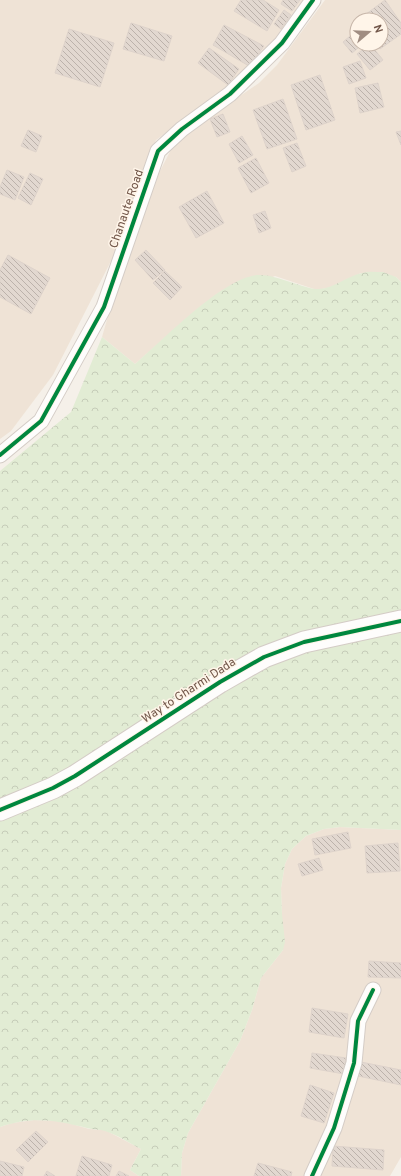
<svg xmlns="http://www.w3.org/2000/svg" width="401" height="1176" viewBox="0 0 401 1176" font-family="Overpass,sans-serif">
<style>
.residential{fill:#efe3d6;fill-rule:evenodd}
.forest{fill:url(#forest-crowns)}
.building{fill:url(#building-back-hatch);stroke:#ded3cb}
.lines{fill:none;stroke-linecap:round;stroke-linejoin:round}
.street-casing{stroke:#d4ccc6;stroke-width:17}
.secondary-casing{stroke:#d4ccc6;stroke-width:23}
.street{stroke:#fefdfc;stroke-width:15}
.secondary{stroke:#fefdfc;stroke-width:21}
.cycleway-casing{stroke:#fff5e9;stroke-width:6}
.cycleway{stroke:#00873e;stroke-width:4}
.labels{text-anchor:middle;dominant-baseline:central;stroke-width:3;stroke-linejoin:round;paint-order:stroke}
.street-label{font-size:12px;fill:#72574a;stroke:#fff5e9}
</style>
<defs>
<pattern id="forest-crowns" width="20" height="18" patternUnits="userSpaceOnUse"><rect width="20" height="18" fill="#e2ecd4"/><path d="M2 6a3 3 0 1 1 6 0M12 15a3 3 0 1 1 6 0" fill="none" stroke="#c5ccb8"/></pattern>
<pattern id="building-back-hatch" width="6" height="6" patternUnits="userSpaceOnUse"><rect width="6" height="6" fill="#e2d8d0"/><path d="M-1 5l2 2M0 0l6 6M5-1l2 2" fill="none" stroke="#bcb2ab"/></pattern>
</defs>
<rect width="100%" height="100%" fill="#f5f0e9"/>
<path class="residential" d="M0 0H305L270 46 244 75 156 140 112 259 53 375 11 431 0 439Z
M325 0H401V282L396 277 361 273 332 287 317 290 275 276 201 306 135 364 102 337 117 285 159 173 176 140 259 83 277 65ZM357 20H381V44H357Z
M340 827 401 830V1157L390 1176H181L182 1153 188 1133 240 1041 252 1010 261 978 283 950 281 888 285 864 292 849 306 836 324 829Z
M34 1120 62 1121 89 1129 105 1130 141 1149 130 1170 139 1176H0V1127L12 1123Z"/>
<path class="forest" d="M383 272 396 277 401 282V830L340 827 324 829 306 836 292 849 285 864 281 888 282 914 285 942 283 950 261 978 252 1010 240 1041 188 1133 182 1153 181 1176H139L130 1170 141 1149C129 1143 118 1135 105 1131 100 1129 93 1130 87 1128 55 1120 32 1116 0 1127V471L71 412 102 337 135 364C162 341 226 274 260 275 278 275 306 290 319 289 335 288 347 276 362 273 368 271 376 272 383 272Z"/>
<path class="building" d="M241 0H263L279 10 267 31 234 11Z
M283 0H300L292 11 281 4Z
M385 0 401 23V34L380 49 376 44H381V20H358Z
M284 10 291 15 281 29 274 24Z
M131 23 172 36 164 61 123 49Z
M224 25 264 46 249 66 213 45Z
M69 29 114 43 100 87 55 73Z
M357 30V44H363L352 53 343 42Z
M370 44 383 60 370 70 357 54Z
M209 48 239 69 228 85 198 63Z
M360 61 366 78 349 84 343 67Z
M320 75 335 120 306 130 291 85Z
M378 83 384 107 360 113 355 88Z
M283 99 297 139 267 149 253 110Z
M223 114 230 132 217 137 210 119Z
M28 130 42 136 36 152 21 146Z
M401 131V145L396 132Z
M242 136 253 155 239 163 229 144Z
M297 143 306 166 292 172 283 148Z
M256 158 269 183 251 193 238 168Z
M7 170 24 177 15 200 0 194V187Z
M30 173 43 179 31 205 18 198Z
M207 191 224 223 196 238 179 207Z
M265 211 271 228 259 233 253 215Z
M146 250 165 270 153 280 135 260Z
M8 255 50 278 31 314 0 297V270Z
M165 271 182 287 170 300 153 283Z
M348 832 351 848 315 855 312 839Z
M398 843 400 871 367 873 365 846Z
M319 858 323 870 302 876 298 864Z
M369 961 401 963V978L368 977Z
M312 1008 348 1014 344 1038 309 1032Z
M312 1053 346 1058 344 1074 310 1068Z
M361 1062 401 1070V1085L358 1076Z
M310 1085 334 1093 324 1123 301 1116Z
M36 1131 48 1142 28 1162 16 1150Z
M333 1146 384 1150 383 1170 332 1166Z
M82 1156 112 1165 109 1176H76Z
M0 1161 24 1167 22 1176H0Z
M258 1163 292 1172 291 1176H254Z
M47 1171 55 1176H44Z
M119 1171 129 1176H116Z"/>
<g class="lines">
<defs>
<path id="street" d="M0 455 41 421 104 307 158 151 182 129 230 94 282 43 313 0
M312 1176 334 1128 354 1063 358 1021 373 990"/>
<path id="secondary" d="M0 810 53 788 75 776 220 682 264 657 304 642 401 621"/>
</defs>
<use href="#street" class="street-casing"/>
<use href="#secondary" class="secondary-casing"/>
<use href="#street" class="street"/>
<use href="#secondary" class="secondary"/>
<defs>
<path id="cycleway" d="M0 455 41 421 104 307 158 151 182 129 230 94 282 43 313 0
M0 810 53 788 75 776 220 682 264 657 304 642 401 621
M312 1176 334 1128 354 1063 358 1021 373 990"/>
</defs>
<use href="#cycleway" class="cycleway-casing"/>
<use href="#cycleway" class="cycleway"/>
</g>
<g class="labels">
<g class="street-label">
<text transform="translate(127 209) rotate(-71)">Chanaute Road</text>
<text transform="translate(189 691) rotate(-33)">Way to Gharmi Dada</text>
</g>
</g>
<g transform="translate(369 32) rotate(71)"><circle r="19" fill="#fff5e9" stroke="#c7b6a9"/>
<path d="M0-3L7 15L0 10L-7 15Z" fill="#a08d82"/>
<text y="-6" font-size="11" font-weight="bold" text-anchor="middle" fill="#72574a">N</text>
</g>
</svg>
